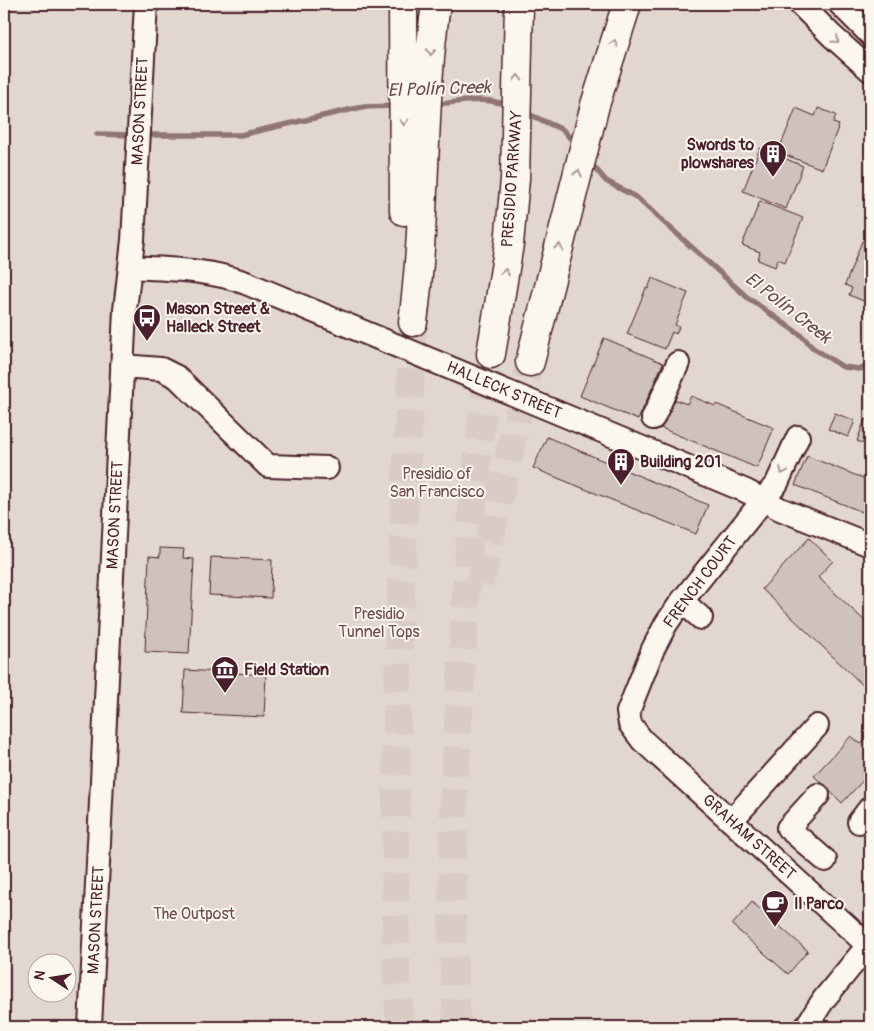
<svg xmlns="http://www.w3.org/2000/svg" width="874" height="1031" viewBox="0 0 874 1031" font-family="Pangolin,sans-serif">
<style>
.green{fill:#e2d7d0;stroke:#967b7e;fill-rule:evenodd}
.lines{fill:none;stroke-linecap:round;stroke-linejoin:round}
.stream{stroke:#907477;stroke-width:5.5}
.building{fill:#cfc2bc;stroke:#4a1f2b}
.highway-tunnel{stroke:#d8ccc5;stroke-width:28;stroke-dasharray:28 14;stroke-linecap:butt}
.minor-casing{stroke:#4a1f2b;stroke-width:26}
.highway-casing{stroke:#4a1f2b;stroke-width:31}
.minor{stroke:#fbf7ec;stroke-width:22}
.highway{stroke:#fbf7ec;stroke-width:28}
.oneway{stroke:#ab9695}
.labels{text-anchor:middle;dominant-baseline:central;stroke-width:4;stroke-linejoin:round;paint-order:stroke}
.street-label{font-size:16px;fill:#4a1f2b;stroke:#fbf7ec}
.poi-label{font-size:16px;font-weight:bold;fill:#4a1f2b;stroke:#fbf7ec;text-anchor:start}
.park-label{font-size:16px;fill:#704d54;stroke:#fbf7ec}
.water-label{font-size:18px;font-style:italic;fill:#6d4a51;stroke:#fbf7ec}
</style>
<rect width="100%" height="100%" fill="#fbf7ec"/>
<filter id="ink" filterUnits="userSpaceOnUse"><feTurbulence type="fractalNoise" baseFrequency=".02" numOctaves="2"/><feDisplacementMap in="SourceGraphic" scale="10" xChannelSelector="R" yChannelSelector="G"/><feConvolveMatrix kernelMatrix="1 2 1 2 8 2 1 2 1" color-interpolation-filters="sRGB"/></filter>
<g filter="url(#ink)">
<path class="green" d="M4 4H870V1027H4ZM38 964H68V994H38Z"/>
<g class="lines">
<path class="stream" d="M434 104C460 103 484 95 508 106
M524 112 563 130 576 145
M97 134 133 135
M142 135H240L362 107 397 106
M590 162 606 181 636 197 748 298 802 336 813 348 843 367 859 369 870 366"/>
</g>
<path class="building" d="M796 108 815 116 818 108 836 115 833 123 839 125 822 169 778 152Z
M760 148 803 166 786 209 743 191Z
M760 201 803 218 785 262 778 259 775 267 758 260 760 252 742 245Z
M862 241 870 245V295L866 302 849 295 852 288 845 285Z
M652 278 688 293 675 325 679 327 676 334 672 332 665 349 627 334 646 288 648 289Z
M604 338 663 363 638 420 580 396Z
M691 396 715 406 716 404 774 428 757 468 661 428 673 399 687 404Z
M835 413 855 421 848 437 828 429Z
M865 419 870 421V446L857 441Z
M547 437 708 505 696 534 533 468Z
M807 456 870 481V515L795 485Z
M809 538 833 561 818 577 870 626V692L762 589Z
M160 548 184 549 183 558 194 559 189 654 145 652 149 556 160 557Z
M211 557 272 560 271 598 209 595Z
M185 670 266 675 264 717 183 713Z
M870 734V773L842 803 814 776 851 736 861 744Z
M752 902 808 951 788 974 732 925Z"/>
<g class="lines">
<path class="highway-tunnel" d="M480 584 530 362
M401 1027C393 959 396 889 396 820 396 654 406 488 413 322
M457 1027 452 933 454 791 470 532 481 427 491 354"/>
<defs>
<path id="minor" d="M800 4 832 36 870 70
M840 4 870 34
M130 267C169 269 208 269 246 283L746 491 780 509 870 545
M122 366 161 369 177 377 268 466 327 468
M653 418 678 363
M798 437 777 483 682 601 666 624 653 649 628 712 630 724 642 740 870 947
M682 601 701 618
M818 795 788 828 825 860
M731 821 817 726
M859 822 870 808
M90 1027 125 310 133 240 146 4
M806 1027 824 999 870 943"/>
<path id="highway" d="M403 4 404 211
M413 322C427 217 421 109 436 4
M491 354 509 244 515 179 519 4
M530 362 595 105 627 4"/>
</defs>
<use href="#minor" class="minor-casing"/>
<use href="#highway" class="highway-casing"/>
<use href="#minor" class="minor"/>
<use href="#highway" class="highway"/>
</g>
<defs><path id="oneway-chevron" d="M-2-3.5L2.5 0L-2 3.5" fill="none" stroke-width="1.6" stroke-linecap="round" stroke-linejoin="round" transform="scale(1.25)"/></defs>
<g class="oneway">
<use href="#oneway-chevron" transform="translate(836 40) rotate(42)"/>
<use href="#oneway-chevron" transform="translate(614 43) rotate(-72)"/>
<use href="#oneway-chevron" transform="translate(431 52) rotate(95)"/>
<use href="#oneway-chevron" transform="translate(518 78) rotate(-89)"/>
<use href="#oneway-chevron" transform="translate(404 122) rotate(90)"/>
<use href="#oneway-chevron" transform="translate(578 173) rotate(-76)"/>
<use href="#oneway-chevron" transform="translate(559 247) rotate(-76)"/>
<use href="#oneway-chevron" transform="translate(505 272) rotate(-81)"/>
<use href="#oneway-chevron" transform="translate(783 471) rotate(115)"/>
</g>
</g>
<defs>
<symbol id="building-pin" viewBox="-11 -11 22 30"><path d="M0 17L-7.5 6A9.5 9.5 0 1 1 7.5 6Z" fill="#4a1f2b" stroke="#fbf7ec"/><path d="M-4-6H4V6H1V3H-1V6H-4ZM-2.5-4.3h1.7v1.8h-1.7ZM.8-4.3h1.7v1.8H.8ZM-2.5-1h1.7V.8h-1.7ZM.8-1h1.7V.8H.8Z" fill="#fff"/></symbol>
<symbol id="bus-pin" viewBox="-11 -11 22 30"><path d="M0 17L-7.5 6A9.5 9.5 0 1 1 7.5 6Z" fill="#4a1f2b" stroke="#fbf7ec"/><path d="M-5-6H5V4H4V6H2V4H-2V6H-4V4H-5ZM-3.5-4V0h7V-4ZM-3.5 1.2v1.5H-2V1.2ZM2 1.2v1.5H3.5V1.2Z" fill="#fff"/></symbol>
<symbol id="museum-pin" viewBox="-11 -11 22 30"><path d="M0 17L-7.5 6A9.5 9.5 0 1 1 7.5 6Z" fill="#4a1f2b" stroke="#fbf7ec"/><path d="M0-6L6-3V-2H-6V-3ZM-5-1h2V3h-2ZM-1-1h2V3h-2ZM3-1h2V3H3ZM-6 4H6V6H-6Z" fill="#fff"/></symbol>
<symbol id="cafe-pin" viewBox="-11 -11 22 30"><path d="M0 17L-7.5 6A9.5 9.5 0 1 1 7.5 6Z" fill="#4a1f2b" stroke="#fbf7ec"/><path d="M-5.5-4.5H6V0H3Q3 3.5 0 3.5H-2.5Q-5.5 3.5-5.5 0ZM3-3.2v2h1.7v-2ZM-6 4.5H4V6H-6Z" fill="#fff"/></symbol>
</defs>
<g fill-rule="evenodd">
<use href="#building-pin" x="757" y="138" width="32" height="43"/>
<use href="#bus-pin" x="131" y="302" width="32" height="43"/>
<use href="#building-pin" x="605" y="446" width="32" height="43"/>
<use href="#museum-pin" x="209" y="654" width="32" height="43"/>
<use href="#cafe-pin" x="759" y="888" width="32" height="43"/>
</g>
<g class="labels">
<g class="street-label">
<text transform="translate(140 111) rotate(-87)">MASON STREET</text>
<text transform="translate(512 179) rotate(-86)">PRESIDIO PARKWAY</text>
<text transform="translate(504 390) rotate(23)">HALLECK STREET</text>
<text transform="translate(115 515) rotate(-87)">MASON STREET</text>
<text transform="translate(700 582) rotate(-53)">FRENCH COURT</text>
<text transform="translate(749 837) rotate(42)">GRAHAM STREET</text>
<text transform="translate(96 920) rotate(-87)">MASON STREET</text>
</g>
<g class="poi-label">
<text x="754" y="145" text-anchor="end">Swords to<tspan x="754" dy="18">plowshares</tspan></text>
<text x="166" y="309">Mason Street &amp;<tspan x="166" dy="18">Halleck Street</tspan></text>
<text x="640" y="462">Building 201</text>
<text x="244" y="670">Field Station</text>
<text x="794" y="904">Il Parco</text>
</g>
<g class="park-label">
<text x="437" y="474">Presidio of<tspan x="437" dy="18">San Francisco</tspan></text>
<text x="379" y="614">Presidio<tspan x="379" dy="18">Tunnel Tops</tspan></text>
<text x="194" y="914">The Outpost</text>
</g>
<g class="water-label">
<text transform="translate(439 89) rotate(-2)">El Polín Creek</text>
<text transform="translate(788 308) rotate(38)">El Polín Creek</text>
</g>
</g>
<rect width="874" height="1031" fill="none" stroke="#fbf7ec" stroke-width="20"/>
<rect x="10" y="10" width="854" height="1011" fill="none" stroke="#4a1f2b" stroke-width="2" filter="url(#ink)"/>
<g transform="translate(52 978) rotate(282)"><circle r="24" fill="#fbf7ec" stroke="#b4a19f"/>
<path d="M0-4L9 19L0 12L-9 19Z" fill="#4a1f2b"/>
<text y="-8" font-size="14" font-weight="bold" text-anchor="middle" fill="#4a1f2b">N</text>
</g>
</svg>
